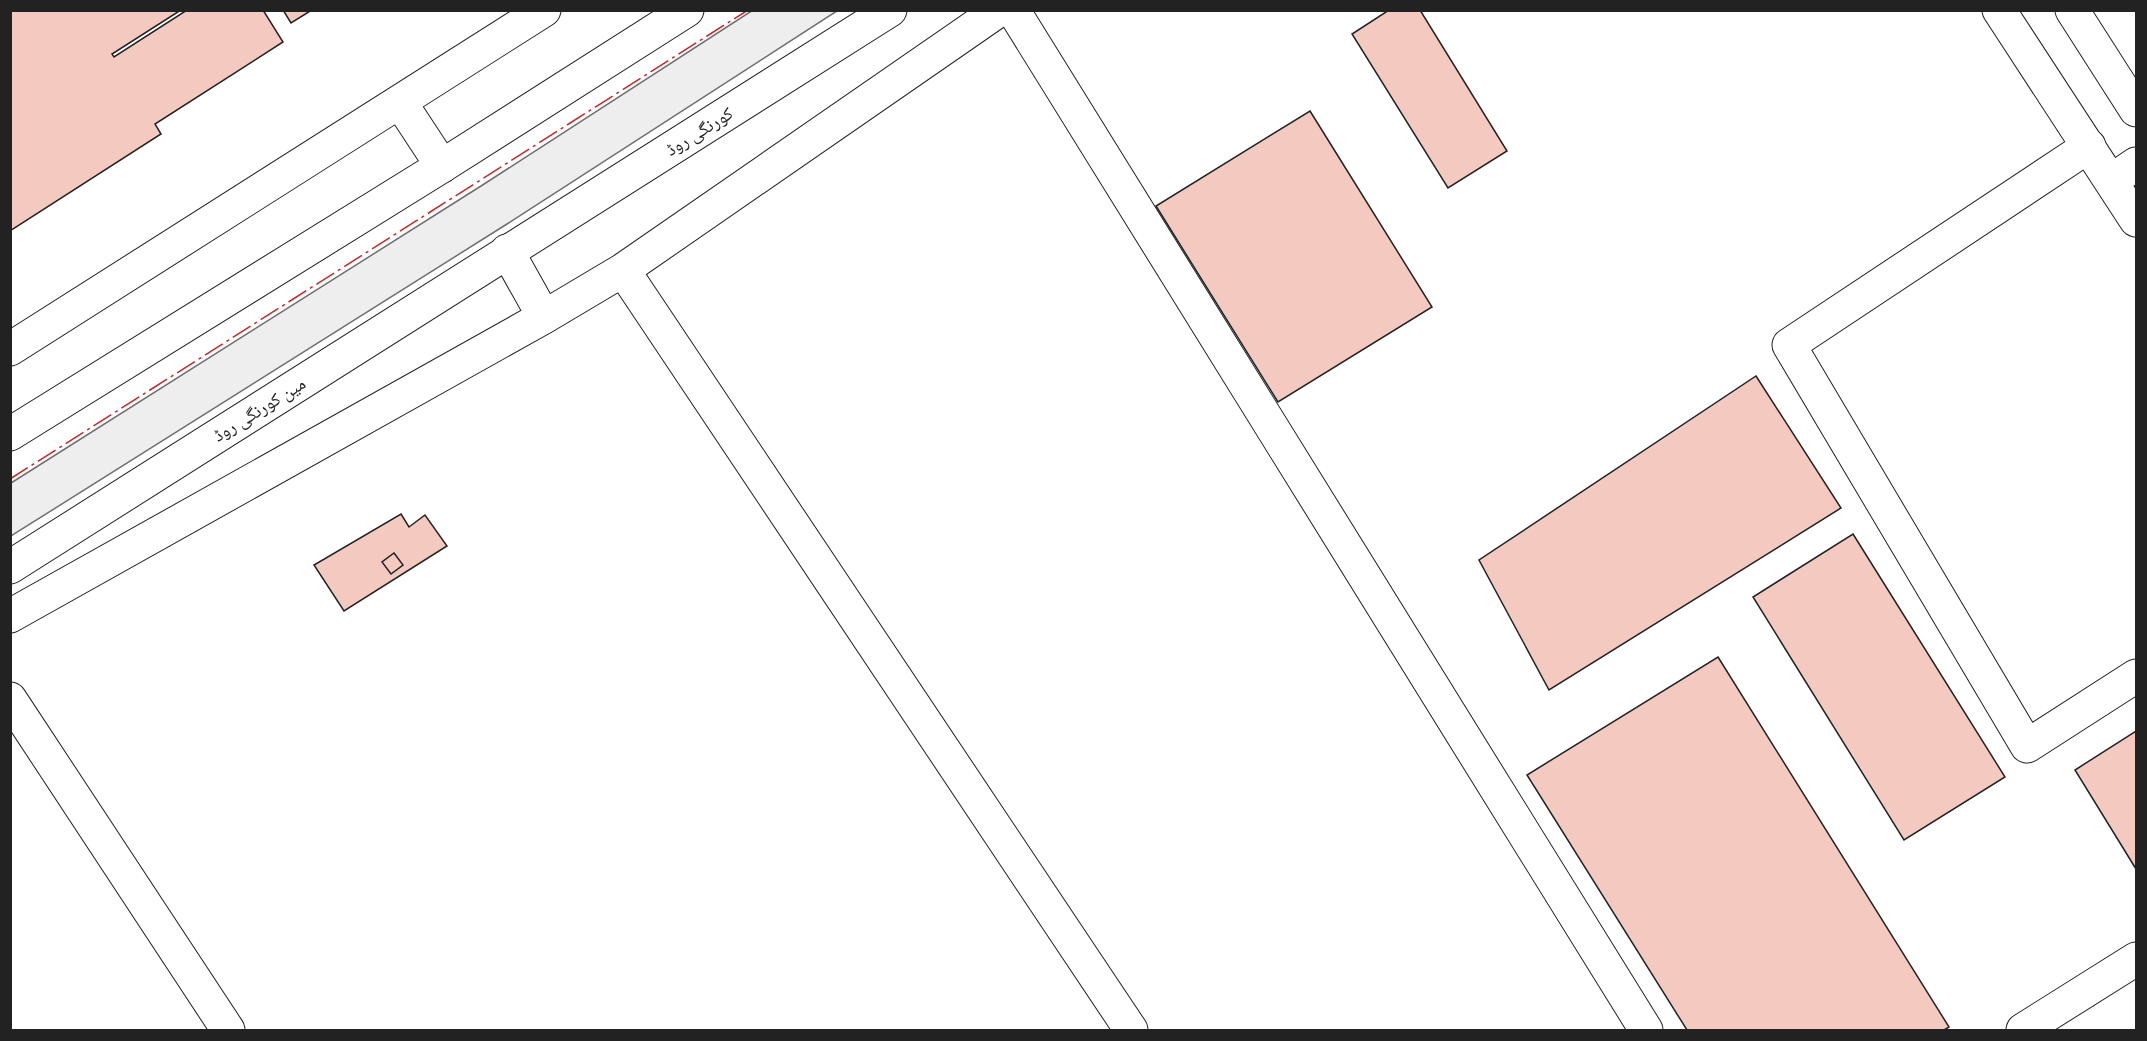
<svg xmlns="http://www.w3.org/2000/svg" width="2147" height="1041" viewBox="0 0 2147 1041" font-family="'Roboto Condensed','Noto Naskh Arabic',sans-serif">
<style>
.green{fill:#eee;stroke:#6f6f6f;stroke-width:1.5}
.building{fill:#f3c9c0;stroke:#222;stroke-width:1.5}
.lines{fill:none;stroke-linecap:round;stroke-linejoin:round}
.minor-casing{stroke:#222;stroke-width:35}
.major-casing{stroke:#222;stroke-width:35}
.minor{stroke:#fff;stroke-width:33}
.major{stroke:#fff;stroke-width:33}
.power{stroke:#c62828;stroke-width:1.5;stroke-dasharray:21 4.5 3 4.5;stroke-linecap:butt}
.labels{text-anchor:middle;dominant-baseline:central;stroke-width:4.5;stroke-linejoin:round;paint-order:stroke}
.street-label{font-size:18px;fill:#222;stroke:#fff}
</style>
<rect width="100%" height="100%" fill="#fff"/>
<path class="green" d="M753 10 837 11 507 224 11 536V483L481 186Z"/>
<path class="building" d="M10 10H181L112 54 114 57 187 10H263L283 42 155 124 161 134 10 231Z
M283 10H312L291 23Z
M1389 10H1420L1507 151 1448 188 1352 34Z
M1310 111 1432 307 1278 402 1156 206Z
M1756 376 1841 508 1549 690 1479 560Z
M401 514 409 527 425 515 447 546 344 611 314 565Z
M1853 534 2005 777 1904 840 1753 597Z
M394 553 403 565 391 574 382 562Z
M1718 657 1949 1027 1944 1030H1687L1527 775Z
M2136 731V869L2075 770Z"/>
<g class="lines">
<defs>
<path id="minor" d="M1013 10 1646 1030
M400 102 442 166
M2089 146 1789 345 2027 746 2136 676
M507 251 544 317
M623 270 1131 1030
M10 349 544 10
M10 616 544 317 623 270 999 10
M10 699 228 1030
M2023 1030 2136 959"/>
<path id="major" d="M1999 10 2136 220
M2072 10 2136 110
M2111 181 2136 164
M10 434 442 166 687 10
M10 567 890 10"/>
</defs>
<use href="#minor" class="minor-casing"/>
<use href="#major" class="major-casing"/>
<use href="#minor" class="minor"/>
<use href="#major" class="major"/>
<path class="power" d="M10 479 748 10"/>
</g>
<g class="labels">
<g class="street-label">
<text transform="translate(699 131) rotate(-32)">کورنگی روڈ</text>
<text transform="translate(259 409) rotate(-32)">مین کورنگی روڈ</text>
</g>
</g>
<rect width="2147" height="1041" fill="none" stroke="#222222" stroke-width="24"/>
</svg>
